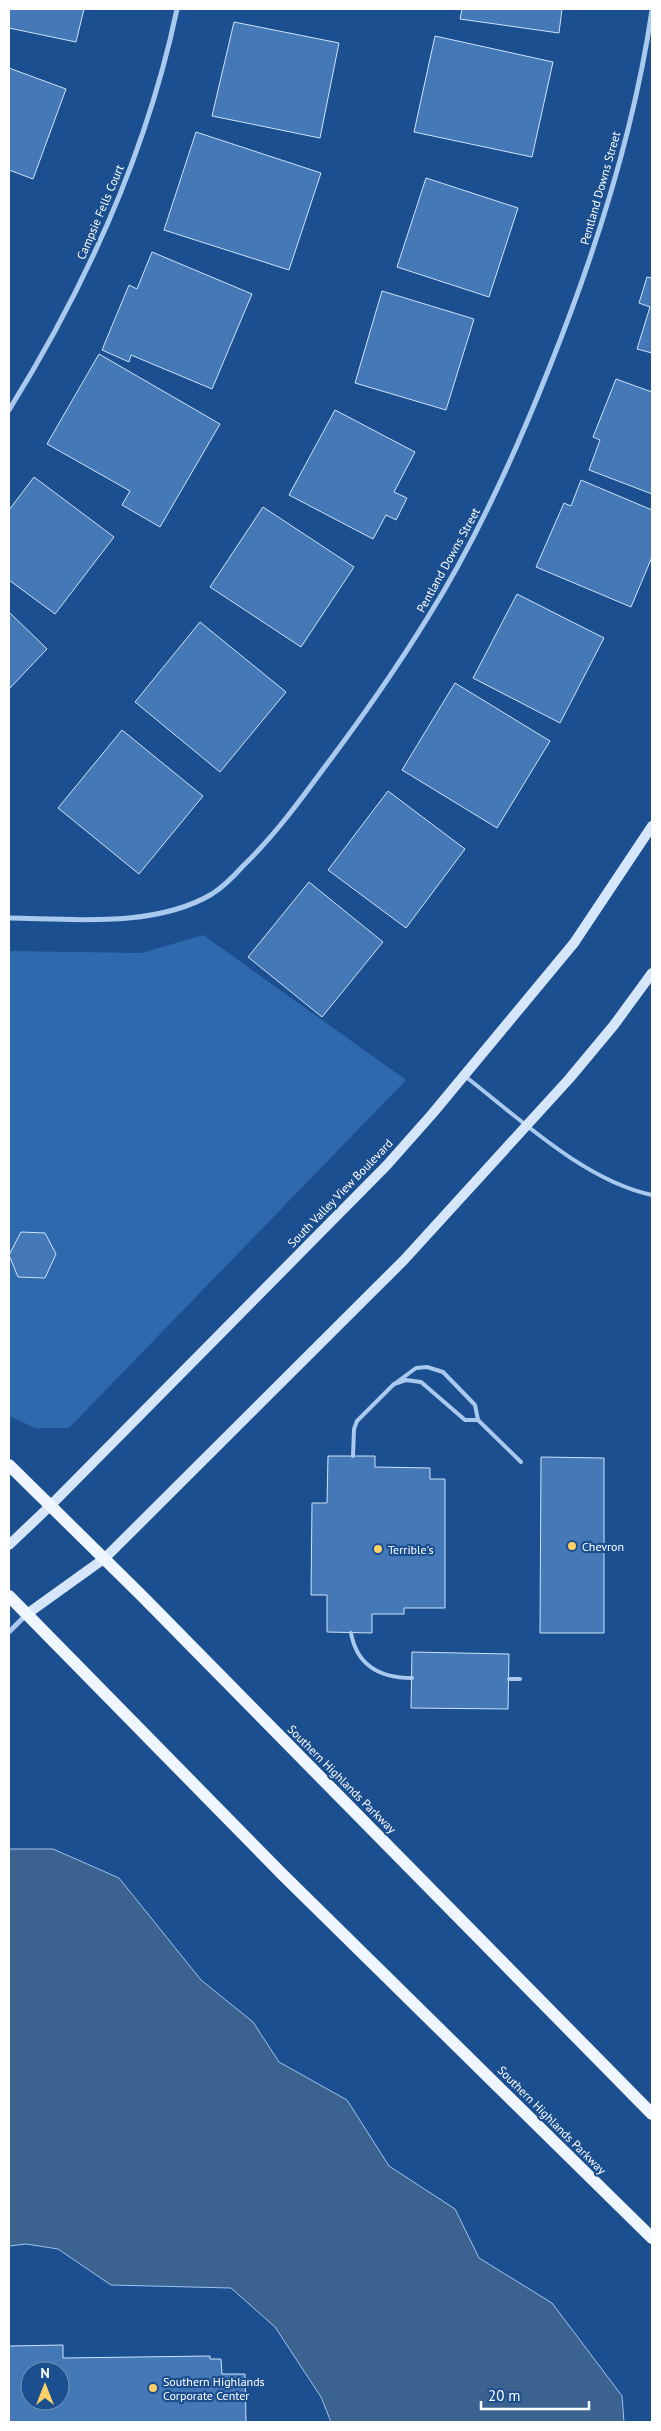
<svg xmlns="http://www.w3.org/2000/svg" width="661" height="2431" viewBox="0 0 661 2431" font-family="'PT Sans',sans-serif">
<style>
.green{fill:#2e69ad}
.water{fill:#3c6290;stroke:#9cc4f0}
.building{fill:#4478b7;stroke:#cfe3fa;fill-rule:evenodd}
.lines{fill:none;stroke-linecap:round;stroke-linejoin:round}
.service{stroke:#a9c9ee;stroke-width:4}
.minor{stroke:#a9c9ee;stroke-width:5}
.secondary{stroke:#d6e6fa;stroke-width:10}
.primary{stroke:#f0f6ff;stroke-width:12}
.poi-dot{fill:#ffd166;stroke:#1b4f8f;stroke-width:2}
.labels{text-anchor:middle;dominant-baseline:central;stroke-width:4.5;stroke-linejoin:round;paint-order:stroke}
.street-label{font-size:12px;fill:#fff;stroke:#1b4f8f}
.poi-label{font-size:12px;fill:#fff;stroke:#1b4f8f;text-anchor:start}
</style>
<rect width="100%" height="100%" fill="#1b4f8f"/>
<path class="green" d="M203 935 406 1080 69 1428H35L9 1416V951L142 953Z"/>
<path class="water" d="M9 1849H53L119 1878 201 1980 253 2022 279 2062 347 2100 389 2166 455 2209 479 2258 552 2303 622 2396 624 2422H331L321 2397 275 2327 231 2288 111 2285 58 2249 26 2244 9 2246Z"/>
<path class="building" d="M9 9H84L76 42 9 28Z
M462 9H562L559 33 460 19Z
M234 22 339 43 320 138 212 116Z
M435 36 553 62 532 157 414 132Z
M9 68 66 89 33 179 9 170Z
M196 132 321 173 289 270 164 230Z
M426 178 518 208 489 297 397 267Z
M152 252 252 294 212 389 131 355 129 362 102 350 129 285 137 289Z
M647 277 652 278V353L637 349 650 307 639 303Z
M382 291 474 319 446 410 355 383Z
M99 354 220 424 160 527 122 505 130 491 47 444Z
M616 379 652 392V494L589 470 600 440 593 437Z
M335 410 415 452 394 492 407 498 396 520 386 515 373 539 289 495Z
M34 477 114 537 55 614 9 580V510Z
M581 480 652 510V557L631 607 536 567 564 503 571 506Z
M263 507 354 567 301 647 210 587Z
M517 594 604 638 560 723 473 678Z
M9 612 47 649 9 689Z
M200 622 286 692 220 772 135 702Z
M455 683 550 741 497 828 402 770Z
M122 730 203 796 139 874 58 808Z
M388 791 465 849 406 928 328 870Z
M309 882 383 942 322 1017 248 957Z
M21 1232 45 1233 56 1254 45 1278 18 1277 9 1255Z
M328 1456H375V1467L430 1468V1479H445V1608H404V1614H372V1633L327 1632V1595H311L312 1503H327Z
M541 1457 604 1458V1633H540Z
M412 1652 509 1654 508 1709 411 1708Z
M63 2345V2358L210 2356V2359H221L222 2374H245L246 2422H9V2346ZM30 2371H60V2401H30Z"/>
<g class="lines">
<path class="service" d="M466 1077C520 1119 585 1181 652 1195
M397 1382 416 1368 427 1367 443 1372 475 1405 478 1420
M353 1456 354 1429 357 1421 394 1384 406 1380 421 1382 465 1420H478L521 1462
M351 1633C357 1666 380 1678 412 1678
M509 1679H520"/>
<path class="minor" d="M9 410C86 286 147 152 177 9
M9 918C72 919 155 928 212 894 223 887 234 876 243 866 274 836 299 802 324 768 361 719 396 669 428 617 477 539 516 452 550 366 596 251 634 132 652 10
M9 1632 26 1615"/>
<path class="secondary" d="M9 1545 51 1505 387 1165 433 1113 574 943 652 826
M27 1614 105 1558 404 1260 569 1079 614 1025 652 973"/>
<path class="primary" d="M9 1465 142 1596 652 2114
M9 1596 283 1875 652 2238"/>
</g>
<g class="poi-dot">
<circle cx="572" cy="1546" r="5"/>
<circle cx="378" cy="1549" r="5"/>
<circle cx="153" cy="2388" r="5"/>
</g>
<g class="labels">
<g class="street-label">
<text transform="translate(600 188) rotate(-74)">Pentland Downs Street</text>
<text transform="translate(100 212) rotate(-67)">Campsie Fells Court</text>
<text transform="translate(448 560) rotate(-61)">Pentland Downs Street</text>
<text transform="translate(340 1193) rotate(-46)">South Valley View Boulevard</text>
<text transform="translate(342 1779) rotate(45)">Southern Highlands Parkway</text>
<text transform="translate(552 2120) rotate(45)">Southern Highlands Parkway</text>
</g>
<g class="poi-label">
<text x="582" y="1546">Chevron</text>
<text x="388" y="1549">Terrible's</text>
<text x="163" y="2381">Southern Highlands<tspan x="163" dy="14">Corporate Center</tspan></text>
</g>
</g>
<rect width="661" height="2431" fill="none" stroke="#ffffff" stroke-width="20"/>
<g transform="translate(45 2386)"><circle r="24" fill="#1b4f8f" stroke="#7695bc"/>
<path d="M0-4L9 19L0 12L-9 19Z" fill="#ffd166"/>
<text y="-8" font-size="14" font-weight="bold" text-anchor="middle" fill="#ffffff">N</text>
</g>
<path d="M481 2401v8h108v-8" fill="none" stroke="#ffffff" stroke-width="2.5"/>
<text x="488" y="2401" font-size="15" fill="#ffffff" stroke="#1b4f8f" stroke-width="4" paint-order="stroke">20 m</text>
</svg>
